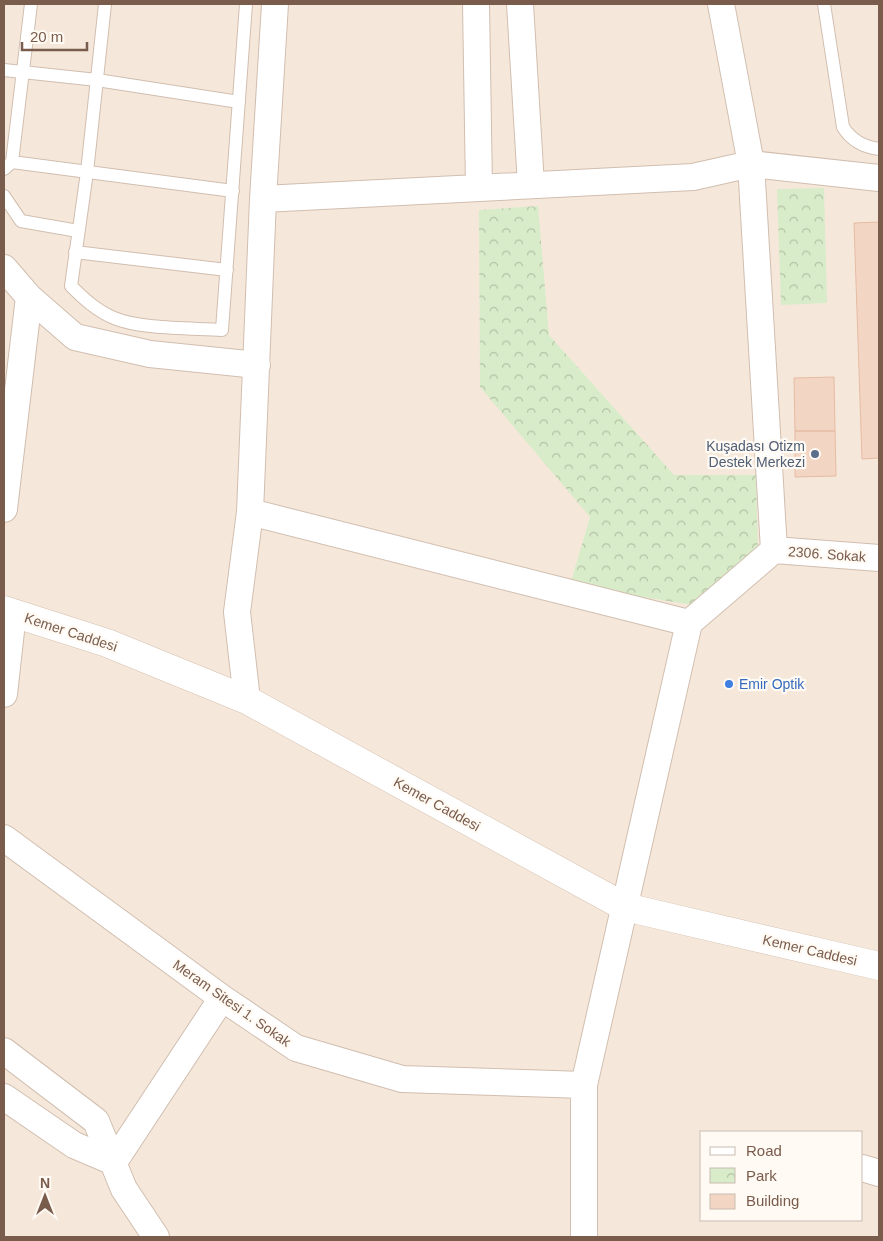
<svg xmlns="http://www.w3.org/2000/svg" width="883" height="1241" viewBox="0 0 883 1241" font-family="Helvetica,sans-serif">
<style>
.residential{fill:#f5e8da;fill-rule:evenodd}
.park{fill:url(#park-crowns)}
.building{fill:#f3d5c3;stroke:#e6bba3}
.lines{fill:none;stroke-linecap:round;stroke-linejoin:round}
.service-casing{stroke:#d1beb0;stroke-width:14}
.minor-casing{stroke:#d1beb0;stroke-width:28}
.secondary-casing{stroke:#d6c0b0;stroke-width:29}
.service{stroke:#fff;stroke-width:12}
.minor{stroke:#fff;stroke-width:26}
.secondary{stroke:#fff;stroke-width:28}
.service-dot{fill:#5c6f8a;stroke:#fffaf3;stroke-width:2}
.shop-dot{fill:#3f7fe0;stroke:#fffaf3;stroke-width:2}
.labels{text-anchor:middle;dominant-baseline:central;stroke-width:4.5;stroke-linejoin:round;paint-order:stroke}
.service-label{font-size:14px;fill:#4e5e75;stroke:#fffaf3;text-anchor:end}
.street-label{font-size:14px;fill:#7a5c4d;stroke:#fffaf3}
.shop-label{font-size:14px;fill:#366cbe;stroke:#fffaf3;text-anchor:start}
</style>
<defs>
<pattern id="park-crowns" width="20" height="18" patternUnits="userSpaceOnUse" patternTransform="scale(1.25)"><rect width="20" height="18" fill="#d8ecc9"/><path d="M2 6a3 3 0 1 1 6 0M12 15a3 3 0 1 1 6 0" fill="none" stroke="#b4c2a5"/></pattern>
</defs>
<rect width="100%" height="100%" fill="#fdf6ec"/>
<path class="residential" d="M4 4H879V1237H4ZM702 1132H862V1220H702Z"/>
<path class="park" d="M824 188 827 303 781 305 777 189Z
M538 206 549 335 674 475H756L758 554 698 606 570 585 590 517 480 387 479 210Z"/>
<path class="building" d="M879 222V458L862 459 854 223Z
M834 377 835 431H795L794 378Z
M795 431H835L836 476 795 477Z"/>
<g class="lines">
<defs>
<path id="service" d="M105 4 87 172 71 286C84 299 97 311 114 318 139 329 193 328 222 330L246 4
M824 4 843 127C851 140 864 147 879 149
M4 70 97 80 239 102
M12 162 233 191
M4 169 12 162 31 4
M4 196 21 221 78 231
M75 252 227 270"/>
<path id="minor" d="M476 4 479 188
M520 4 531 185
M263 199 693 177 751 164 879 178
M4 268 29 297 75 337 150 354 257 365
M4 509 29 297
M250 512 689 623
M774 550 879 558
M4 694 13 613
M247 700 237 612 250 512 263 199 275 4
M4 838 222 998 296 1048 402 1079 584 1085
M4 1051 96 1121 124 1189 156 1237
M4 1097 74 1145 114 1162 222 998
M862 1168 879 1173
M584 1237V1085L689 623 774 550 751 164 721 4"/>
<path id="secondary" d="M4 610 107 643 247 700 625 907 879 966"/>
</defs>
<use href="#service" class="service-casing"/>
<use href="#minor" class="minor-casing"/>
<use href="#secondary" class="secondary-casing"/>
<use href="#service" class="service"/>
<use href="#minor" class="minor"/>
<use href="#secondary" class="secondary"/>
</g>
<circle class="service-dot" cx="815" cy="454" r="5"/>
<circle class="shop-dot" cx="729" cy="684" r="5"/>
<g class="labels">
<g class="service-label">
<text x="805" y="446">Kuşadası Otizm<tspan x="805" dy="16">Destek Merkezi</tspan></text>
</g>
<g class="street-label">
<text transform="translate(827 554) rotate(4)">2306. Sokak</text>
<text transform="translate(71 632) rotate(18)">Kemer Caddesi</text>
<text transform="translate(437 804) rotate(29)">Kemer Caddesi</text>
<text transform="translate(810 950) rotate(13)">Kemer Caddesi</text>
<text transform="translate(232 1003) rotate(35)">Meram Sitesi 1. Sokak</text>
</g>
<g class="shop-label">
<text x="739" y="684">Emir Optik</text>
</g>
</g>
<rect width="883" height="1241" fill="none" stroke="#7a5c4d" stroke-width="10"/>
<rect x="700" y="1131" width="162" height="90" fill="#fffaf3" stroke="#cabbb1"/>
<rect x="710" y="1147" width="25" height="8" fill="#ffffff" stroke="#cabbb1"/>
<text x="746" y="1156" font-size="15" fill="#7a5c4d">Road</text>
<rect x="710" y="1168" width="25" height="15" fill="url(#park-crowns)" stroke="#cabbb1"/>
<text x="746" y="1181" font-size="15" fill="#7a5c4d">Park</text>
<rect x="710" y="1194" width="25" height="15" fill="#f3d5c3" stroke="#cabbb1"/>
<text x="746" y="1206" font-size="15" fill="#7a5c4d">Building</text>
<g transform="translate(45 1196)" stroke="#fffaf3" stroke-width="4" paint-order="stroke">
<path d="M0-4L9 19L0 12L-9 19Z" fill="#7a5c4d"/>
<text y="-8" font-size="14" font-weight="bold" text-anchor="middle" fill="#7a5c4d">N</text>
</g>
<path d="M22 42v8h65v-8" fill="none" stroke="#7a5c4d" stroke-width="2.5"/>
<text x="30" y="42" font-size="15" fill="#7a5c4d" stroke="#fffaf3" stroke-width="4" paint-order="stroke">20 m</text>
</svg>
